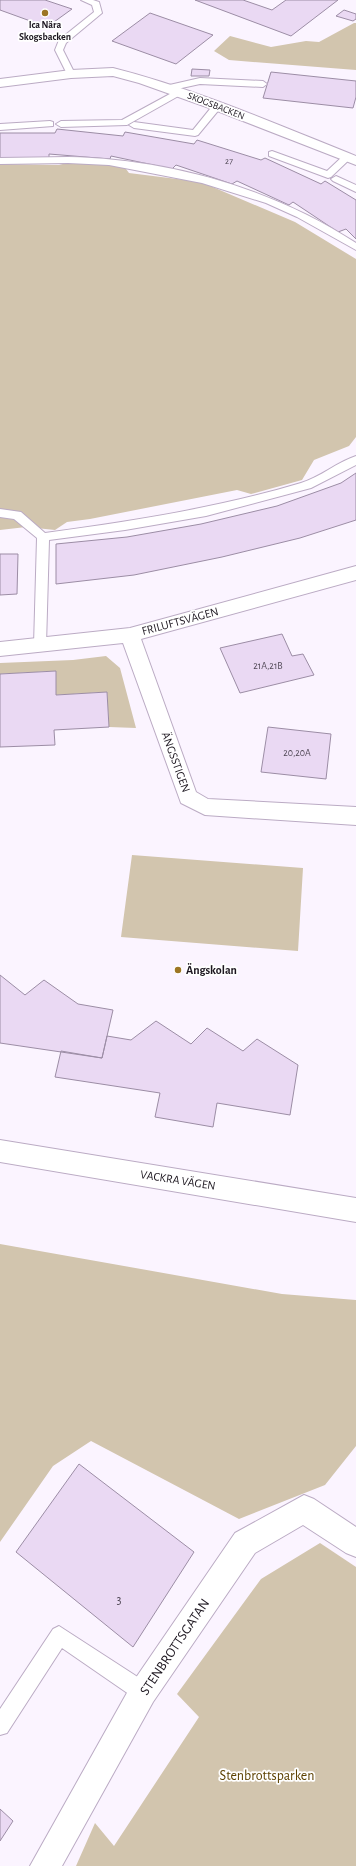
<svg xmlns="http://www.w3.org/2000/svg" width="356" height="1866" viewBox="0 0 356 1866" font-family="'Alegreya Sans',sans-serif">
<style>
.green{fill:#d2c5ae}
.building{fill:#ead9f3;stroke:#9c8da5}
.lines{fill:none;stroke-linecap:round;stroke-linejoin:round}
.service-casing{stroke:#bbabc4;stroke-width:2}
.minor-casing{stroke:#bbabc4;stroke-width:2}
.service{fill:#fff;fill-rule:evenodd}
.minor{fill:#fff;fill-rule:evenodd}
.poi-dot{fill:#9d7623;stroke:#fff;stroke-width:1.5}
.labels{text-anchor:middle;dominant-baseline:central;stroke-width:3.5;stroke-linejoin:round;paint-order:stroke}
.far-number-label{font-size:9px;fill:#504855}
.far-poi-label{font-size:10px;font-weight:bold;fill:#1d1720;stroke:#fff}
.far-street-label{font-size:10px;fill:#1d1720;stroke:#fff}
.number-label{font-size:10px;fill:#504855}
.street-label{font-size:12px;fill:#1d1720;stroke:#fff}
.poi-label{font-size:12px;font-weight:bold;fill:#1d1720;stroke:#fff;text-anchor:start}
.near-number-label{font-size:12px;fill:#504855}
.near-street-label{font-size:14px;fill:#1d1720;stroke:#fff}
.near-park-label{font-size:14px;fill:#5d4100;stroke:#fff}
</style>
<rect width="100%" height="100%" fill="#fbf4ff"/>
<path class="green" d="M354 23H356V70L229 60 214 51 230 36 271 47 306 41 319 42Z
M78 160 123 165 129 173 201 182 295 222 356 259V437L349 446 314 460 302 480 251 494 237 490 90 519 67 522 55 530 26 527 0 530V164L59 165Z
M106 656 120 668 136 728 109 727 107 692 56 695 55 671 0 674V663L73 660Z
M132 855 303 868 298 951 121 937Z
M0 1244 282 1294 356 1300V1446L325 1485 239 1519 91 1441 53 1466 0 1542Z
M320 1543 356 1567V1866H76L95 1823 114 1846 199 1717 177 1694 261 1579Z"/>
<path class="building" d="M0 0H45L72 9 47 27 0 10Z
M195 0H243L272 10 286 0H338L291 36Z
M344 10 356 14V19L353 21 336 16Z
M150 13 213 35 176 64 112 41Z
M192 69 210 70 209 76H191Z
M271 72 356 81V97L353 108 263 98Z
M57 129 123 136 125 132 194 144 197 140 261 160 265 158 321 184 325 181 356 200V239L346 229 338 232 293 202 289 205 237 181 232 184 176 165 172 169 111 156 110 159 49 154V158L0 159V133H55Z
M356 473V520L300 538 222 557 134 575 56 584V544L127 537 201 524 277 506 341 483Z
M0 554H18L17 594 0 595Z
M282 634 292 656 303 654 314 675 240 693 220 648Z
M56 671V695L107 692 109 727 54 730 55 745 0 747V674Z
M268 727 331 734 326 779 261 772Z
M0 975 25 995 44 980 78 1004 113 1010 102 1058 0 1043Z
M156 1021 191 1044 207 1028 243 1051 257 1039 298 1065 290 1115 217 1103 213 1127 155 1117 160 1093 55 1077 61 1051 102 1058 107 1036 131 1040Z
M79 1464 194 1552 133 1647 16 1552Z
M0 1809 13 1821 0 1841Z"/>
<g class="lines">
<defs>
<path id="service" d="M81 0H93L99 2 102 13 66 43 63 50 75 74 71 77 67 74 55 50 59 40 94 12 92 5Z
M200 78 263 81 267 84 263 87 200 84 168 91 164 88 165 86Z
M179 89 183 92 182 94 127 125 61 127 56 124 61 121 122 120Z
M217 103 222 106 198 135 195 136 134 128 129 125 134 122 193 130 214 104Z
M50 121 53 122V126L0 130V124Z
M272 151 327 171 343 156 346 155 351 158 331 177 328 178 269 156V152Z
M68 157C168 159 272 188 356 243V250L297 217 266 203 202 183 109 165 68 163 0 164V158Z
M336 176 356 185V192L333 181 331 179Z
M356 456V465L311 488 206 516 125 530 49 540 46 645 44 648H36L34 645 37 538 14 519 0 517V509L21 512 45 533C132 521 218 508 301 483 321 477 337 462 356 456Z
M59 1626 150 1685 152 1692 150 1699 143 1701 136 1699 62 1648 7 1733 0 1735V1709L53 1629Z"/>
<path id="minor" d="M113 68C196 89 276 124 356 156V165L212 109 139 83 113 76 71 78 0 87V79L71 70Z
M356 566V580L141 639 196 792 208 799 356 807V825L205 815 181 803 123 643 0 656V642L130 628Z
M0 1140 356 1198V1222L0 1162Z
M304 1495 314 1499 356 1527V1557L346 1553 303 1525 255 1553 153 1702 62 1866H30L133 1682 235 1533Z"/>
</defs>
<use href="#service" class="service-casing"/>
<use href="#minor" class="minor-casing"/>
<use href="#service" class="service"/>
<use href="#minor" class="minor"/>
</g>
<g class="poi-dot">
<circle cx="45" cy="13" r="4"/>
<circle cx="178" cy="970" r="4"/>
</g>
<g class="labels">
<g class="far-number-label">
<text x="229" y="161">27</text>
</g>
<g class="far-poi-label">
<text x="45" y="25">Ica Nära<tspan x="45" dy="12">Skogsbacken</tspan></text>
</g>
<g class="far-street-label">
<text transform="translate(216 106) rotate(21)">SKOGSBACKEN</text>
</g>
<g class="number-label">
<text x="268" y="666">21A,21B</text>
<text x="297" y="753">20,20A</text>
</g>
<g class="street-label">
<text transform="translate(180 621) rotate(-15)">FRILUFTSVÄGEN</text>
<text transform="translate(176 762) rotate(70)">ÄNGSSTIGEN</text>
<text transform="translate(178 1180) rotate(9)">VACKRA VÄGEN</text>
</g>
<g class="poi-label">
<text x="186" y="970">Ängskolan</text>
</g>
<g class="near-number-label">
<text x="119" y="1600">3</text>
</g>
<g class="near-street-label">
<text transform="translate(175 1647) rotate(-56)">STENBROTTSGATAN</text>
</g>
<g class="near-park-label">
<text x="267" y="1776">Stenbrottsparken</text>
</g>
</g>
</svg>
